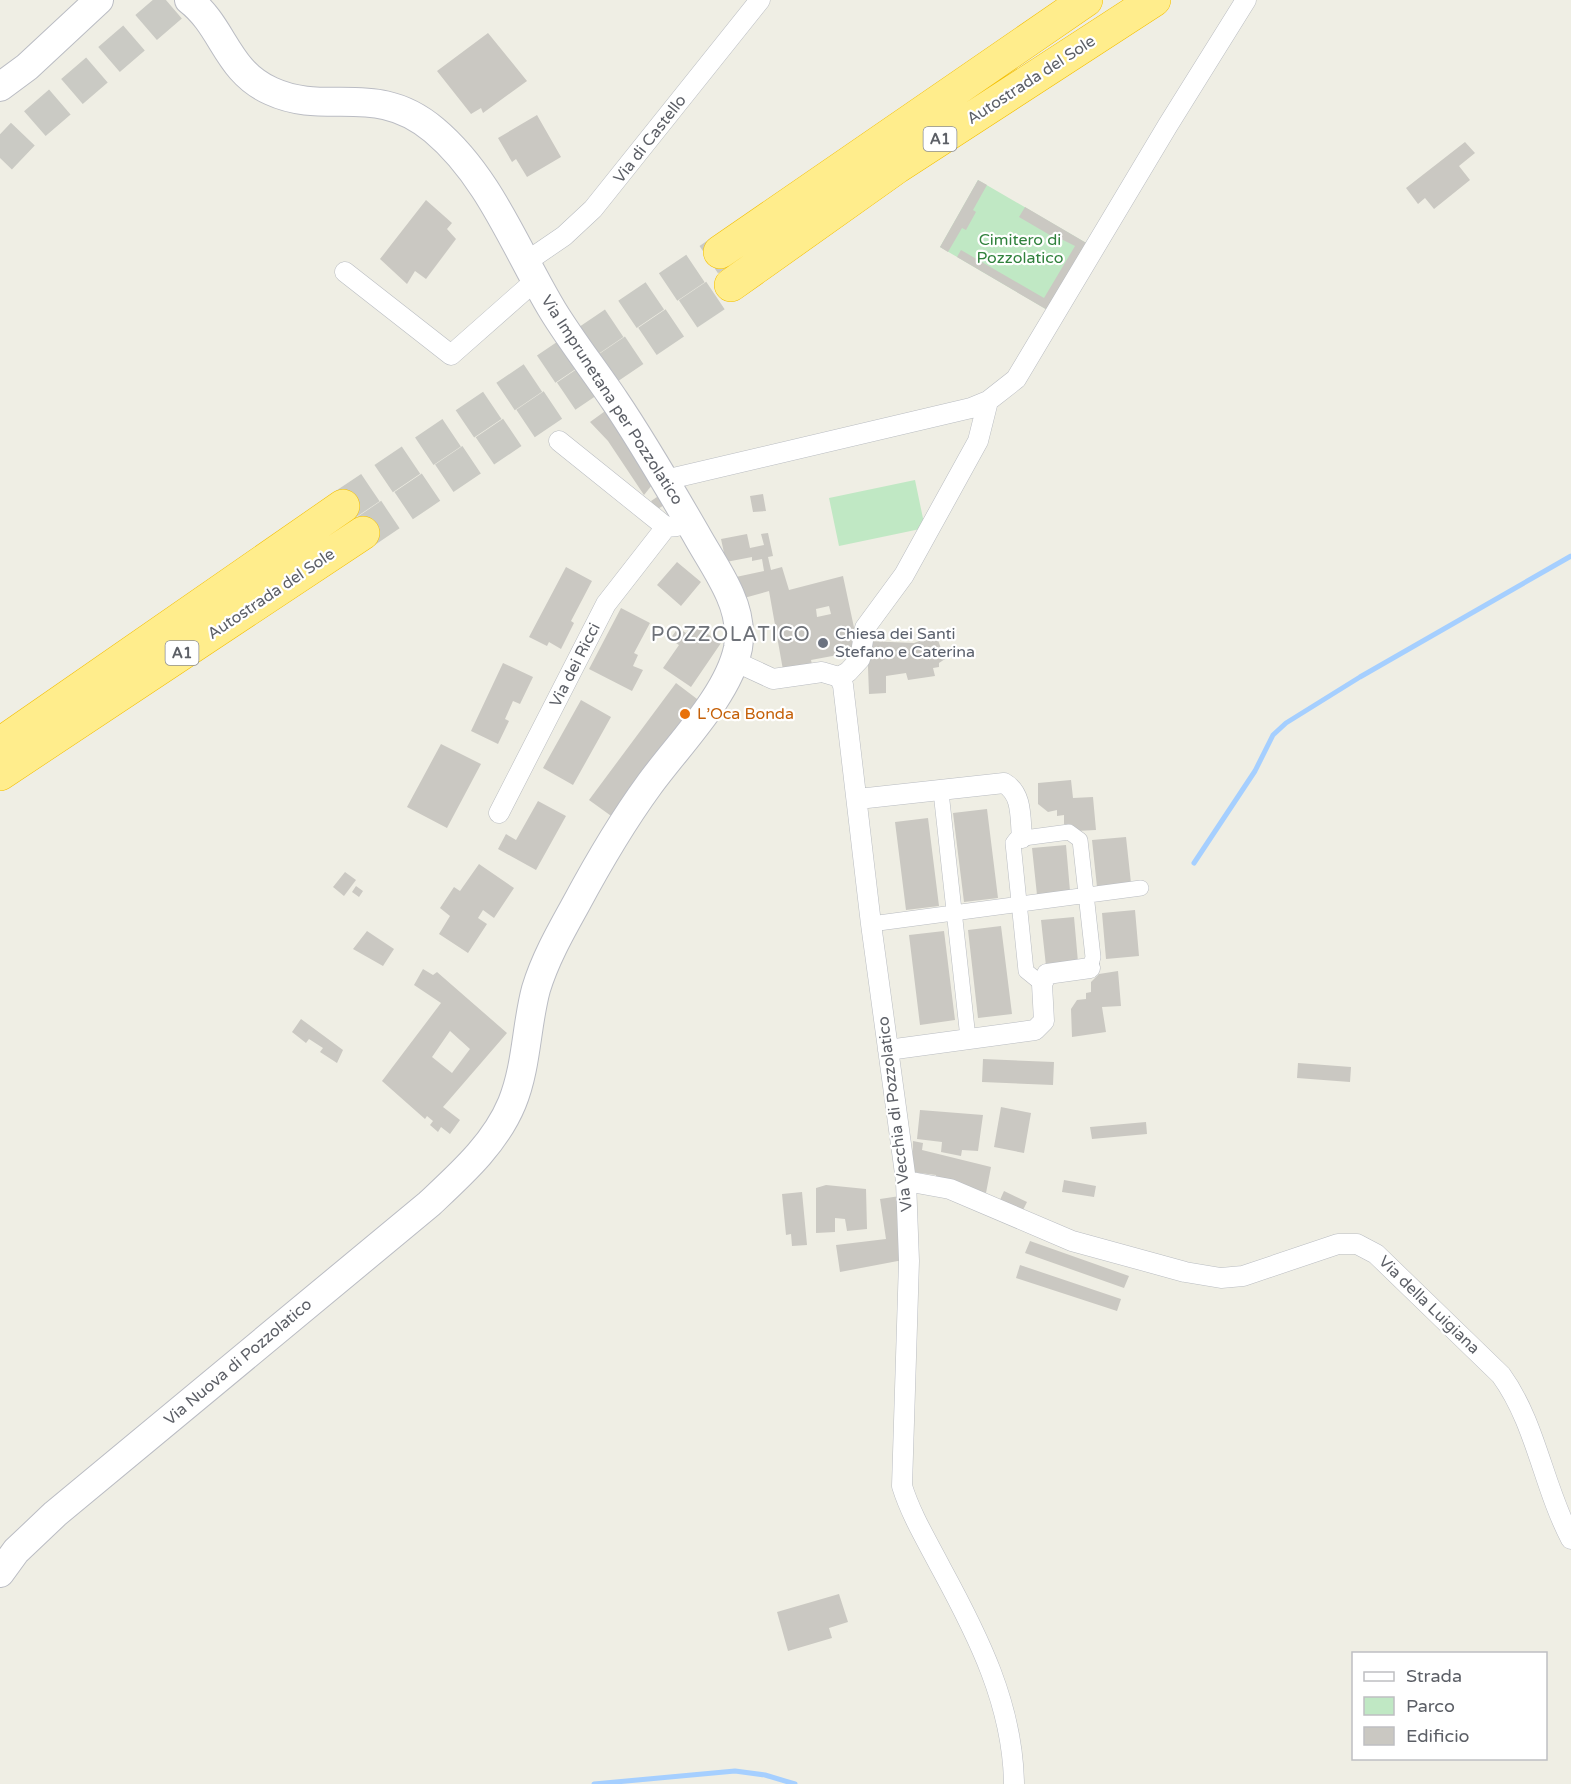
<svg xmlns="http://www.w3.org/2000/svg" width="1571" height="1784" viewBox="0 0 1571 1784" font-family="'Varela Round',sans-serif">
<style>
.green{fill:#c0e8c4}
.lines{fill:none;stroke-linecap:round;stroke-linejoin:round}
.stream{stroke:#a5cfff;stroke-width:5}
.building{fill:#cac8c2;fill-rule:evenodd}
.motorway-tunnel{stroke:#cacac4;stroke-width:33;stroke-dasharray:33 16;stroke-linecap:butt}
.pedestrian-casing{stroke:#b9bcc1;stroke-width:16}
.minor-casing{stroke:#b9bcc1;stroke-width:21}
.secondary-casing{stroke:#babcc3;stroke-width:30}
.motorway-casing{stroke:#f4bf00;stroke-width:34}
.pedestrian{stroke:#fff;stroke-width:15}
.minor{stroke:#fff;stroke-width:20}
.secondary{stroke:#fff;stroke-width:28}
.motorway{stroke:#ffed8c;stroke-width:33}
.worship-dot{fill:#6b7280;stroke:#fff;stroke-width:2}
.food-dot{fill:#e8710a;stroke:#fff;stroke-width:2}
.labels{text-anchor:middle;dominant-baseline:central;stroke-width:4.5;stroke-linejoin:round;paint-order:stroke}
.shield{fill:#fff;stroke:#8d8f94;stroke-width:1.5}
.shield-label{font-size:15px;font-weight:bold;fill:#5c5f66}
.street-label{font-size:16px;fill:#5c5f66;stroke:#fff}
.park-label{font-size:16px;fill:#30813c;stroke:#fff}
.worship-label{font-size:16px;fill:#5b616d;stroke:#fff;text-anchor:start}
.food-label{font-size:16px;fill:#c56008;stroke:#fff;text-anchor:start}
.quarter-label{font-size:20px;letter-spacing:1.5px;fill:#6d7178;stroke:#fff}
</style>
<rect width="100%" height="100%" fill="#efeee4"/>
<path class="green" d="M978 180 1088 244 1049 311 940 247Z
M915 480 925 528 839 546 829 498Z"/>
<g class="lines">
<path class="stream" d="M1194 863 1255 771 1273 735 1286 723 1360 677 1571 556
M594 1784 735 1771 765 1775 795 1784"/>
</g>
<path class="building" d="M488 33 527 81 483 113 481 108 471 114 437 71Z
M537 115 561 157 527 177 516 159 512 162 498 138Z
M1465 142 1475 153 1459 166 1470 180 1434 209 1425 198 1418 204 1406 188Z
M978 180 987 185 973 210 976 212 966 230 962 228 948 252 940 247Z
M426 200 452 223 447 229 456 239 426 279 415 271 407 284 380 259Z
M1025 207 1088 244 1049 311 957 257 961 250 1044 298 1075 246 1061 239 1060 241 1019 217Z
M608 409 656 480 644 495 608 441 590 422Z
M763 494 766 511 753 512 750 496Z
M660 495 666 504 656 510 651 501Z
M768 533 773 556 768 557 771 570 782 567 789 590 843 576 859 651 811 660 813 669 783 670 769 591 744 598 736 577 764 571 762 559 752 561V557L726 562 721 539 747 534 750 548 764 545 761 534ZM829 606 831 614 817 617 816 609Z
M677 562 701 582 681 606 657 585Z
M566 567 592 581 571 621 574 623 561 649 549 642 547 646 529 637Z
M621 608 650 623 634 653 638 655 633 666 643 670 632 691 589 669Z
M693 624 721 643 691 687 663 668 679 645 670 639 678 628 686 633Z
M936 635 945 659 939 663V667L933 668 935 676 908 680 906 673 886 676V693L869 694 867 641 914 643Z
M503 663 533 677 520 704 513 701 505 719 509 721 498 744 471 731Z
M676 683 701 702 614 818 589 800Z
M581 700 611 717 573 785 543 768Z
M441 744 481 764 447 828 407 807Z
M1071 780 1073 798 1093 797 1096 830 1076 831 1064 824V815L1057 816V810L1048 812 1038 804V783Z
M538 801 566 816 536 870 498 849 506 834 516 840Z
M987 809 998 898 964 902 953 813Z
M928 818 939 906 906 910 895 822Z
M1126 837 1131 883 1097 887 1092 840Z
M1066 845 1070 891 1037 895 1032 848Z
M479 864 514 888 494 918 483 910 478 918 487 924 468 953 439 934 450 916 440 908 454 887 460 891Z
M345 872 356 880 344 896 333 887Z
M356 886 363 891 359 897 352 892Z
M1135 910 1139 956 1106 959 1102 913Z
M1074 917 1078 962 1046 966 1041 920Z
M1001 926 1012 1014 978 1018 968 930Z
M367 931 394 949 383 966 353 949Z
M944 931 955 1020 920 1025 909 935Z
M423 969 433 975 437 972 507 1033 443 1107 460 1120 450 1134 441 1127 438 1132 430 1125 433 1121 427 1116 425 1119 382 1081 441 1003 414 985ZM450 1031 470 1049 452 1073 432 1057Z
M1118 971 1121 1006 1102 1007 1106 1032 1072 1037 1071 1009 1077 1000 1086 999V993L1091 992V982L1099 974Z
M301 1019 343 1050 337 1063 320 1052 323 1048 309 1039 306 1043 292 1032Z
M983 1059 1054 1062 1053 1085 982 1082Z
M1298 1063 1351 1067 1350 1082 1297 1078Z
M1001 1107 1031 1113 1024 1153 994 1147Z
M920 1110 983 1115 978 1151 962 1150 961 1156 941 1152 942 1142 917 1139Z
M1146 1122 1147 1134 1092 1139 1090 1127Z
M913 1141 923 1143 922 1150 991 1167 986 1193 936 1180V1175L912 1172Z
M1064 1180 1096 1186 1094 1197 1062 1192Z
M826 1185 866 1189 867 1229 847 1231 845 1219 835 1218V1232L816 1233V1188Z
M1004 1191 1027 1202 1022 1212 999 1202Z
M802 1192 807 1245 792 1246 791 1234 786 1235 782 1194Z
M900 1196 903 1260 840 1272 836 1245 886 1239 880 1199Z
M1030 1241 1129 1276 1124 1288 1025 1253Z
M1020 1265 1121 1299 1117 1311 1016 1278Z
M839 1594 848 1622 829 1628 832 1638 788 1651 777 1612Z"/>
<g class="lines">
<path class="motorway-tunnel" d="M0 158 24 133 178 0
M343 506 720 252
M363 533 731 285"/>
<defs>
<path id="pedestrian" d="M941 792 968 1038
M871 924 1141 888
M1042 984 1026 971 1013 843 1016 839 1069 832 1080 840 1093 957 1090 968"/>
<path id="minor" d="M526 262 564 236 593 209 760 0
M345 272 451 355 536 280
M559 441 666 527 677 526
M665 480 971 408 988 401 1016 379 1168 125 1246 0
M734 661 773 679 822 672 839 677 843 685 871 924 906 1181 909 1261 902 1486C911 1515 927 1541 941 1568 978 1636 1013 1705 1014 1784
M839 677 848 672 860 659 865 628 904 575 978 441 988 401
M858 799 1004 783C1023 794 1020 818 1022 838
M499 813 606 604 666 527
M888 1050 1035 1030 1044 1021 1042 984 1047 974 1090 968
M906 1181 950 1189 1072 1241 1185 1272 1221 1278 1243 1276 1338 1244H1357L1376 1254 1501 1375C1536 1423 1543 1486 1571 1539"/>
<path id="secondary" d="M0 87 27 67 99 0
M0 1573 16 1551 55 1514 429 1204C461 1174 495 1144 512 1103 527 1066 526 1026 536 989 545 959 561 931 576 904 598 863 622 822 649 785 677 746 728 696 738 648 741 629 738 613 730 595 721 574 707 554 696 534 670 489 644 444 615 401 595 371 572 342 553 311 516 250 490 177 434 130 376 81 327 117 271 91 226 71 224 27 189 0"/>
<path id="motorway" d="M720 252 1086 0
M731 285 897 167 1154 0
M0 744 343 506
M0 774 363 533"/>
</defs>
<use href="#pedestrian" class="pedestrian-casing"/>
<use href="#minor" class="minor-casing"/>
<use href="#secondary" class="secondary-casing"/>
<use href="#motorway" class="motorway-casing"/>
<use href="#pedestrian" class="pedestrian"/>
<use href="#minor" class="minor"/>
<use href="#secondary" class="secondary"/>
<use href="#motorway" class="motorway"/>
</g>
<circle class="worship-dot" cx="823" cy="643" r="6"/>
<circle class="food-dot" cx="685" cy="714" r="6"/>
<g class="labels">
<g class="shield">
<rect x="923.5" y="127" width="33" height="24" rx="4.5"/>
<rect x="165.5" y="641" width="33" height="24" rx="4.5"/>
</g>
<g class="shield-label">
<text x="940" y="139">A1</text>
<text x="182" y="653">A1</text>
</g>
<g class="street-label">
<text transform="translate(1031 80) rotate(-33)">Autostrada del Sole</text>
<text transform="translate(650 139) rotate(-52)">Via di Castello</text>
<text transform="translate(612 400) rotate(57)">Via Imprunetana per Pozzolatico</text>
<text transform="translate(271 594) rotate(-34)">Autostrada del Sole</text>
<text transform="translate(575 665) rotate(-63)">Via dei Ricci</text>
<text transform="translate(895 1114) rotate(-97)">Via Vecchia di Pozzolatico</text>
<text transform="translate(1429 1305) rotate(44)">Via della Luigiana</text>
<text transform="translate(238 1362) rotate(-40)">Via Nuova di Pozzolatico</text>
</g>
<g class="park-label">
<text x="1020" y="240">Cimitero di<tspan x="1020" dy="18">Pozzolatico</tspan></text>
</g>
<g class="worship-label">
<text x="835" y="634">Chiesa dei Santi<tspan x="835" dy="18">Stefano e Caterina</tspan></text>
</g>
<g class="food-label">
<text x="697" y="714">L’Oca Bonda</text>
</g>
<g class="quarter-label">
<text x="731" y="635">POZZOLATICO</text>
</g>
</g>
<rect x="1352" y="1652" width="195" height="108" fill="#ffffff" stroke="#bebfc2" stroke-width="1.5"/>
<rect x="1364" y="1672" width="30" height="9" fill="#ffffff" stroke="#bebfc2" stroke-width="1.5"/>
<text x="1406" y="1682" font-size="18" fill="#5c5f66">Strada</text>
<rect x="1364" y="1697" width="30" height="18" fill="#c0e8c4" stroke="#bebfc2" stroke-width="1.5"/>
<text x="1406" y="1712" font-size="18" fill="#5c5f66">Parco</text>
<rect x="1364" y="1727" width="30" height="18" fill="#cac8c2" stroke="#bebfc2" stroke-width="1.5"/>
<text x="1406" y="1742" font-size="18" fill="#5c5f66">Edificio</text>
</svg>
